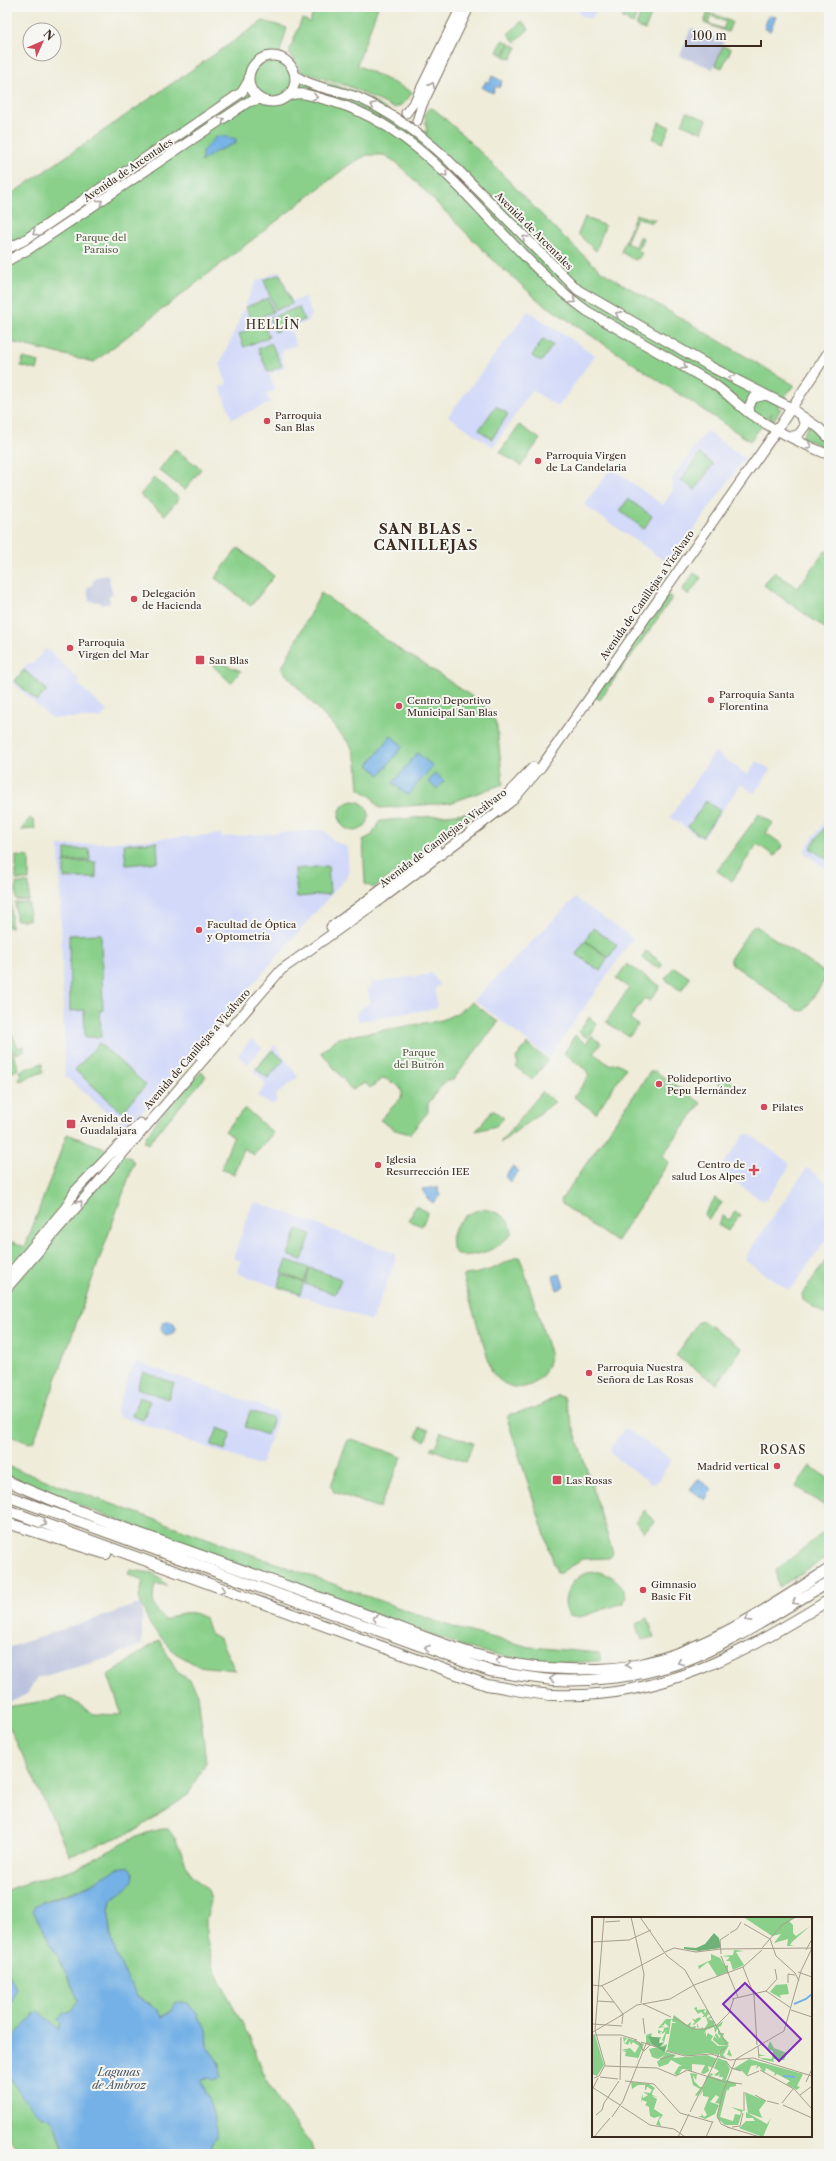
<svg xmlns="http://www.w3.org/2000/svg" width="836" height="2161" viewBox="0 0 836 2161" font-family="'Libre Caslon Text',serif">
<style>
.built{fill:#d2d9f9}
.industrial{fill:#bcc3de}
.green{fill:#8ad08b;stroke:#627d54}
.water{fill:#74b1e6;stroke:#586e82}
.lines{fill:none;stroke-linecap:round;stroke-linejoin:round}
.major-casing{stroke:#7a6e5f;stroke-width:11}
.highway-casing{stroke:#7a6e5f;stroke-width:12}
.major{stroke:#fff;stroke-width:9}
.highway{stroke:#fff;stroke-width:10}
.oneway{stroke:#a79f9a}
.poi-dot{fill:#d1495b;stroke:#f6f6f2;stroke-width:1.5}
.labels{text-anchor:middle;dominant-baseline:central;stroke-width:4;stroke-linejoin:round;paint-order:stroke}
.street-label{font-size:10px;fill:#3b2a1e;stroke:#f6f6f2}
.park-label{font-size:10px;fill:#535c3f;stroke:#f6f6f2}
.poi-label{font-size:10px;fill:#3b2a1e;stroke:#f6f6f2;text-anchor:start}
.water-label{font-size:11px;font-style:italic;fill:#4f5964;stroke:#f6f6f2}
.quarter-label{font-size:12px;letter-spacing:1px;fill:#3b2a1e;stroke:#f6f6f2}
.district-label{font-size:14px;font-weight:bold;letter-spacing:1px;fill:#3b2a1e;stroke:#f6f6f2}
.inset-river{fill:none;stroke:#74b1e6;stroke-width:2}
.inset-road{fill:none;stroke:#a79e8e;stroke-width:1}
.view{fill:#7b2cbf;fill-opacity:0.15;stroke:#7b2cbf;stroke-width:2}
.inset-edge{fill:none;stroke:#3b2a1e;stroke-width:2}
</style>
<rect width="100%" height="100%" fill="#f6f6f2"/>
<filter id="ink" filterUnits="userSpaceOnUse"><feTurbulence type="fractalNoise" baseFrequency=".025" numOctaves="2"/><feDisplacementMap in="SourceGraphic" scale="8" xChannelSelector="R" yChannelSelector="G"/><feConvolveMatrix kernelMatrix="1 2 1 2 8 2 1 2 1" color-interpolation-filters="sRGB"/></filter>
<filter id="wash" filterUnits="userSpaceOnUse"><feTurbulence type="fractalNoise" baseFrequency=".012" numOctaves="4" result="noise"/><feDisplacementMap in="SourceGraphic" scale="16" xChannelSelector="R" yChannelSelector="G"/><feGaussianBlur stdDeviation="0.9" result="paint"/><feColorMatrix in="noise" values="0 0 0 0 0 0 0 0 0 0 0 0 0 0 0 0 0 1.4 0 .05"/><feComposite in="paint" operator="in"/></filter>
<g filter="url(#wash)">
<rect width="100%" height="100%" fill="#efecd9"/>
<path class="built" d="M577 7H598L595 14 589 19 579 14Z
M280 271 292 301 305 297 312 315 308 317 309 321 293 327 294 330 291 331 296 345 282 350 283 353 281 354 285 368 269 374 275 390 266 394 270 403 232 419 220 387 227 384 220 364 256 281Z
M528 311 595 355 558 407 532 390 493 447 448 416Z
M706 431 745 458 669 564 584 505 611 468 663 505 673 490 672 479Z
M46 648 79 680 77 683 107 711 101 718H51L12 682 28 664 34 663Z
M715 752 747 775 757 761 771 770 754 793 741 784 702 839 670 817Z
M829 815V871L806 854 805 849Z
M322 830 325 831 334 841 347 847 349 874 127 1129 65 1076 59 846 221 834 222 837Z
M575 898 633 938 549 1058 474 1000Z
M431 972 440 985 435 988 437 1008 358 1021 357 1012 370 1002 367 989 371 986 370 983 410 977V975L413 977 427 975Z
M251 1039 262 1048 248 1064 238 1055Z
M275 1045 298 1077 277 1094 275 1098 277 1100 272 1105 257 1096 266 1085 263 1082 264 1080 253 1071Z
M749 1134 788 1162 789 1167 767 1199 761 1200 722 1172 721 1167 744 1135Z
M807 1168 829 1184V1235L792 1288 787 1289 746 1261V1255Z
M257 1202 394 1253 396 1259 372 1321 237 1273 241 1261 233 1258 252 1205Z
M137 1362 275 1411 278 1416 262 1463 257 1465 119 1416 116 1411 133 1364Z
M625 1428 672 1460 657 1482 651 1483 611 1454 610 1449Z"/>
<path class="industrial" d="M691 28 724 42 713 69 680 56Z
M108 575 113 595 109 596 110 603 101 605 100 602 89 601 87 588 93 584 92 581 96 579V577Z
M142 1603V1644L110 1658 37 1678 27 1694 7 1704V1648Z"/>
<path class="green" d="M315 7H378L357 65 412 92C407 101 403 105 394 108L348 86 302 72 290 55V49L302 19 310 22Z
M643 7H654L645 30 636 26Z
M626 8 637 13 633 24 628 22 629 20 622 19Z
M708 12 712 14 708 23 723 29 726 22 713 17 714 14 732 22 728 32 704 23Z
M263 21 287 28 280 52 301 76 335 85 365 97 427 133 425 115 430 108 434 109C493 159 542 221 601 271L794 385 777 407 781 409 773 421 770 419 772 413 750 441 539 301 504 269 505 272 396 162 384 155H367L349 165 94 362 7 341V197Z
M522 21 529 29 515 42 508 34Z
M503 40 509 43 503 55 497 52Z
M510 44 517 47 511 59 504 56Z
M723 46 731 49 722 68 715 65Z
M687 112 707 120 702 132 682 124Z
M659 122 670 127 663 143 653 139Z
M636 214 655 220 651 223 637 217 626 243 636 247 640 236 643 238 638 251 642 253 639 258 635 260 621 252Z
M585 217 605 226 596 251 578 234Z
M280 274 292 304 275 310 264 280Z
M268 298 273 312 251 320 246 307Z
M299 307 304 320 275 332 270 318Z
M264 324 269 337 244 347 239 334Z
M543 339 553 345 541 362 532 356Z
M271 343 282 366 268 372 258 349Z
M23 358 39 362 37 370 21 366Z
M496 406 508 414 492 439 479 430Z
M519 425 540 439 521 466 500 452Z
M809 425 829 443V450L802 437Z
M175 449 201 469 185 490 159 470Z
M699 454 713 464 695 490 681 480Z
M154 478 179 498 165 515 140 495Z
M628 499 652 516 644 529 620 511Z
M238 548 274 576 251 606 215 578Z
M829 550V631L764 585 774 572 798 588 825 551 827 552Z
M694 573 701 578 689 595 682 590Z
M321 593 403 652 421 662 477 700 491 712 497 727 503 784 450 803 379 808 372 797 359 789 357 761 350 744 281 669Z
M667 595 672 598 646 635 641 632Z
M640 633 645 636 629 659 624 656Z
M624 657 628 660 614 680 609 677Z
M216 661 241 671 231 683 213 666Z
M24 670 47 690 37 701 15 681Z
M609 678 613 681 600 700 595 697Z
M339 816a15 15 0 1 1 30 0a15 15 0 1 1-30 0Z
M706 801 720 811 702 837 688 827Z
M478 812 374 888 365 884 363 840 372 835 380 821Z
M759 814 773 823 766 833 783 845 775 856 757 844 732 881 717 871Z
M30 818 34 821 35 829 21 830Z
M829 821V855L826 859 810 848Z
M157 842 158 862 126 865 124 844Z
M65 849H89L90 860 65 861Z
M16 856 29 857V880H16Z
M64 862H96V878H64Z
M328 866 330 894 297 897 295 869Z
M16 883H29V901L16 900Z
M7 895H11V928L7 927Z
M15 903H29V920H16Z
M753 926H756L825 973 826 978 804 1011 797 1010 732 964 730 959Z
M593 928 617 945 609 957 585 941Z
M101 934 103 1010H100L101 1037H85L84 1010 70 1011 69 935Z
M585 941 608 958 600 971 576 954Z
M646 951 661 962 662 965 660 969 642 958Z
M627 964 660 986 650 1001 644 998 630 1019 638 1025 629 1037 606 1022 629 988 616 979Z
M674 967 690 978 681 991 665 979Z
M472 1002 498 1022 453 1080 444 1082 428 1104V1112L410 1134 395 1130 380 1120 401 1098 402 1092 399 1086 384 1078 370 1088 365 1083 352 1090 321 1052 338 1038 442 1020 457 1013Z
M589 1017 597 1024 587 1038 579 1032Z
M12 1034 18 1048 23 1046 25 1050 15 1054 13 1049 7 1051V1037Z
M575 1035 586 1044 591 1036 601 1043 594 1053 609 1065 617 1063 626 1068 596 1113 574 1097 589 1076 586 1070 564 1053Z
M99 1043 146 1085 122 1112 75 1070Z
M527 1044 548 1060 532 1080 516 1067 518 1064 516 1058Z
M272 1050 284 1060 268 1078 256 1069Z
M12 1051 19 1069 8 1074 7 1053Z
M42 1063 43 1072 20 1081 19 1078 22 1076 20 1071Z
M655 1071 701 1103 662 1156 669 1162 616 1242 562 1204 561 1200 650 1072Z
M201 1072 206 1076 151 1140 149 1144 144 1142C147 1127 189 1086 201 1072Z
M724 1077 734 1084 731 1092 719 1084Z
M542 1092 555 1102 500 1143Z
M245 1108 273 1133 254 1155 243 1148 234 1174 221 1169 233 1137 225 1131Z
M493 1110 504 1118 496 1126 476 1131Z
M67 1134 131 1158 134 1163 34 1441 29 1443 7 1435V1240L25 1247Z
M715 1198 722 1203 709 1219 704 1215Z
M415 1206 428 1212 422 1226 409 1221Z
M483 1209C495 1211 514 1218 511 1234 498 1250 478 1257 457 1255 441 1235 463 1212 483 1209Z
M735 1212 740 1215 728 1231 718 1225 723 1216 729 1220Z
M297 1229 311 1234 302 1260 288 1255Z
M829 1256V1317L803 1300 802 1294Z
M516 1257H520L550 1353C549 1386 513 1401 492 1372L463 1278 465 1275C485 1273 499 1267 516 1257Z
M287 1260 309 1268 304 1282 282 1273Z
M310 1268 341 1279 335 1294 305 1284Z
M282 1275 304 1282 300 1294 278 1287Z
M703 1321 742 1348 717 1384 676 1356 698 1322Z
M143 1372 174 1383 168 1399 137 1388Z
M557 1396 564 1397 613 1553 609 1558 582 1559 560 1573H557L507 1418 510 1414C528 1412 542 1405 557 1396Z
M139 1397 150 1401 143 1420 132 1416Z
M250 1411 273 1418 267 1435 245 1427Z
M420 1427 429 1430 425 1441 416 1437Z
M218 1428 231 1433 225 1450 211 1445Z
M441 1432 473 1443 466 1462 431 1449 432 1446 435 1447Z
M352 1439 402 1457 379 1508 334 1492 331 1486 347 1441Z
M7 1466 455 1628 530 1647 599 1653 601 1661C553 1665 514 1660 468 1648L91 1510 7 1475Z
M810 1466 829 1479V1509L796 1486Z
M645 1510 654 1522 644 1532 635 1521Z
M829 1528V1556L779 1587 775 1571Z
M130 1570 153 1573 167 1585 155 1584C151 1603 153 1606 165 1621 181 1612 189 1609 205 1618L210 1633 220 1639 235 1670 198 1666 175 1653 150 1625 139 1598 143 1580 128 1574Z
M600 1572C614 1576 621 1582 626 1596L623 1603 580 1617 569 1615C559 1601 570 1580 584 1574 589 1572 595 1572 600 1572Z
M648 1618 654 1637 642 1640 636 1624Z
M159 1640 179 1674 190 1680 198 1694 206 1762 187 1796 136 1830 70 1856 7 1722V1707L56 1699 65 1696 94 1714 122 1715 108 1675Z
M168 1829 176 1840 191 1875 208 1890 210 1897 211 1901 206 1919V1935L213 1966 222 1985 249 2036 270 2089 299 2130 311 2144 314 2154H202L210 2149 212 2142 209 2098 207 2097 202 2081 204 2078H209L213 2081 219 2072 220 2064 208 2048 207 2029 199 2019 198 2013 184 2002 162 2017 151 2004 138 1998C121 1967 103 1936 111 1900L130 1885 90 1884 82 1889 43 1901 62 1965 79 2001 61 2024 59 2031 34 2013C31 2023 17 2037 7 2039V2008L11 2004 10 1975 7 1971V1890C30 1881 55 1876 78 1867 101 1858 144 1827 168 1829Z
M7 2073 26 2102 54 2121 65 2154H21L7 2134Z"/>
<path class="water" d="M769 15 776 17 770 31 764 28Z
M492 76 502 81 499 88 496 86 493 93 482 88 486 81 489 83Z
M223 136 236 139V143L215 152 201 162 203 150 216 137Z
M391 736 403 746 380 775 368 765Z
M417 753 433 766 408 795 393 783Z
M435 773 444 781 437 789 428 782Z
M512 1167 519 1171 510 1182 505 1177Z
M437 1187 440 1196 433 1203 427 1198 422 1189Z
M560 1274 564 1287 557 1290 553 1276Z
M161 1328a7 7 0 1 1 14 0a7 7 0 1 1-14 0Z
M698 1479 712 1489 705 1500 690 1489Z
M130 1867C142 1882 122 1891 111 1900 103 1936 121 1967 138 1998 148 2003 158 2006 162 2017L171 2012 176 2002H184L198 2013 199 2019 207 2029 208 2048 220 2064V2078L213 2081 209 2078H204L202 2081 207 2097 209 2098 217 2130V2138L212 2142 210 2149 202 2154H65C61 2142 58 2116 42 2116L26 2102 7 2073V2039L13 2037 38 2011 59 2030 61 2024 58 2020 64 2013 70 2011 79 2001 62 1965 33 1911 35 1905 82 1889 117 1869Z
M7 1971 16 1988 11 2004 7 2008Z"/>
</g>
<g filter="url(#ink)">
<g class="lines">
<defs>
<path id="major" d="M249 79a23 23 0 1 1 46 0a23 23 0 1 1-46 0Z
M295 75C308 87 343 91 361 99 392 113 420 134 445 157L578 290 713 368 786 405 819 428 829 438
M288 96C300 91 310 95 323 99 437 127 495 246 587 311L712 383C726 392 737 404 750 414 774 430 802 444 829 455
M406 113 415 101 461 7
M417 121 422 105 469 7
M7 249 23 241 242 92 249 80
M7 261 29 249 248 102 261 99
M750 414 749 407 753 398 766 395
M789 436H794L799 434 805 426 802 417
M497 805 533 767
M331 927 436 849
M199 1055 222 1028
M7 1277 66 1207 75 1191 140 1123
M7 1288 281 970 383 898 504 807 513 800 541 767 777 430 829 351"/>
<path id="highway" d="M7 1481C100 1522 196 1553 292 1588 334 1602 375 1618 416 1634 441 1643 466 1653 491 1659 533 1670 599 1673 641 1664 710 1648 770 1607 829 1569
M7 1496 490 1671C510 1674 532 1678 553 1680 593 1682 638 1677 676 1664 729 1646 781 1610 829 1582
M7 1510 487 1685C509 1688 531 1694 553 1695 660 1700 741 1654 829 1600
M7 1523 106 1554"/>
</defs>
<use href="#major" class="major-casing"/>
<use href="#highway" class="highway-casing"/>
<use href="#major" class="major"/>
<use href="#highway" class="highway"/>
</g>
<defs><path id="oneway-chevron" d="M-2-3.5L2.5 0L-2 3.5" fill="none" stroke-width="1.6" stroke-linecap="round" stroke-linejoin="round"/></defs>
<g class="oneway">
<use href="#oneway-chevron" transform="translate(432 85) rotate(-64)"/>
<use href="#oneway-chevron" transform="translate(315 97) rotate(13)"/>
<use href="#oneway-chevron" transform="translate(373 105) rotate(-153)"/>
<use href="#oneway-chevron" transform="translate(222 120) rotate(-34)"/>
<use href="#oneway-chevron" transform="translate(445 174) rotate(46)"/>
<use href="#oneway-chevron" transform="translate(100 202) rotate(-34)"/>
<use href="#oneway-chevron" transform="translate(35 233) rotate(146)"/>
<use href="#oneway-chevron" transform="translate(525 238) rotate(-135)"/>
<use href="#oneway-chevron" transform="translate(573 301) rotate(36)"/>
<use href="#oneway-chevron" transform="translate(618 314) rotate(-151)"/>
<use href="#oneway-chevron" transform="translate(684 367) rotate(30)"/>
<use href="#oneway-chevron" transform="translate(731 378) rotate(-153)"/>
<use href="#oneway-chevron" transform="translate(809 446) rotate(26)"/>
<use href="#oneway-chevron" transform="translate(80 1203) rotate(-49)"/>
<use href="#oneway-chevron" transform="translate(44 1524) rotate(20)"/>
<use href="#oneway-chevron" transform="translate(223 1590) rotate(20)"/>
<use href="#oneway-chevron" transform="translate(795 1602) rotate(150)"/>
<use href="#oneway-chevron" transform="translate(375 1618) rotate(-160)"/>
<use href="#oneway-chevron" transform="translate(748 1619) rotate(151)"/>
<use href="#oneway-chevron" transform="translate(427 1648) rotate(-160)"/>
<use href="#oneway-chevron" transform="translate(498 1660) rotate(-171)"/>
<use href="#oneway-chevron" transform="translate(680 1662) rotate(158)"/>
<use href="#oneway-chevron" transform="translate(628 1665) rotate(175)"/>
<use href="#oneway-chevron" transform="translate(552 1679) rotate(-176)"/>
</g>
</g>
<g class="poi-dot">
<circle cx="267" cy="421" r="4"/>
<circle cx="538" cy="461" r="4"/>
<circle cx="134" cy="599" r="4"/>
<circle cx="70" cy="648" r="4"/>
<rect x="195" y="655" width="10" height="10" rx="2"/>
<circle cx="711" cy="700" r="4"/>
<circle cx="399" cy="706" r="4"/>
<circle cx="199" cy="930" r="4"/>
<circle cx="659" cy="1084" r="4"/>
<circle cx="764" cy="1107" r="4"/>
<rect x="66" y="1119" width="10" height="10" rx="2"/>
<circle cx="378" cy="1165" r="4"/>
<path d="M752 1164h4v4h4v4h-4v4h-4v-4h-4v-4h4z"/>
<circle cx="589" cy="1373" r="4"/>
<circle cx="777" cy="1466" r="4"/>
<rect x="552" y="1475" width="10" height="10" rx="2"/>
<circle cx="643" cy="1590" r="4"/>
</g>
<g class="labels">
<g class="street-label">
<text transform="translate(128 170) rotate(-34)">Avenida de Arcentales</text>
<text transform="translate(534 231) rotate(45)">Avenida de Arcentales</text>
<text transform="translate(647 595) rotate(-55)">Avenida de Canillejas a Vicálvaro</text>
<text transform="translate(443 838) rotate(-37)">Avenida de Canillejas a Vicálvaro</text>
<text transform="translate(197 1049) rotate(-49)">Avenida de Canillejas a Vicálvaro</text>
</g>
<g class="park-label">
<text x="101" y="237">Parque del<tspan x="101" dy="12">Paraíso</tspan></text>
<text x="419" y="1052">Parque<tspan x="419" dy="12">del Butrón</tspan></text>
</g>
<g class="poi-label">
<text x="275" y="415">Parroquia<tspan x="275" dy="12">San Blas</tspan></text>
<text x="546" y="455">Parroquia Virgen<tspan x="546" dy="12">de La Candelaria</tspan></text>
<text x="142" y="593">Delegación<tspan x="142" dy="12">de Hacienda</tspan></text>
<text x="78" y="642">Parroquia<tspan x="78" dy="12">Virgen del Mar</tspan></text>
<text x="209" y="660">San Blas</text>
<text x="719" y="694">Parroquia Santa<tspan x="719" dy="12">Florentina</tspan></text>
<text x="407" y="700">Centro Deportivo<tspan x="407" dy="12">Municipal San Blas</tspan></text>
<text x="207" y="924">Facultad de Óptica<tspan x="207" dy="12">y Optometría</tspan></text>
<text x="667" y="1078">Polideportivo<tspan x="667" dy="12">Pepu Hernández</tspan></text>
<text x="772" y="1107">Pilates</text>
<text x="80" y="1118">Avenida de<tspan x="80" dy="12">Guadalajara</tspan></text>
<text x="386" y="1159">Iglesia<tspan x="386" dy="12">Resurrección IEE</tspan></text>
<text x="745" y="1164" text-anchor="end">Centro de<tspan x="745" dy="12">salud Los Alpes</tspan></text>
<text x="597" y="1367">Parroquia Nuestra<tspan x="597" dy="12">Señora de Las Rosas</tspan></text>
<text x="769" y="1466" text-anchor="end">Madrid vertical</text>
<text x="566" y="1480">Las Rosas</text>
<text x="651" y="1584">Gimnasio<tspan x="651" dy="12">Basic Fit</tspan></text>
</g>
<g class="water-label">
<text x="119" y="2072">Lagunas<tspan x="119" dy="13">de Ambroz</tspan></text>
</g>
<g class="quarter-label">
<text x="273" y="324">HELLÍN</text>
<text x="783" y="1449">ROSAS</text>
</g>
<g class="district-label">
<text x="426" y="529">SAN BLAS -<tspan x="426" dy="16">CANILLEJAS</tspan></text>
</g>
</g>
<g transform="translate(592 1917)">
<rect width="220" height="220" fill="#efecd9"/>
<path d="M203 0 197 4 201 8V16L204 19 218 9 200 25 198 28 202 29H195L196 22 182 26 189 17 180 19 153 1ZM142 33 152 34 144 35 152 48 141 53 138 44H134L138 40 130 39 141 38ZM119 37 128 41 133 49 136 48V55L125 59 116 45 107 52 106 49 119 43ZM195 67 197 77 188 78 189 81 178 75 184 68ZM105 90V93L114 92 112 94 113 97 115 92 119 98 116 94 118 98 116 97 114 102 119 99 121 103 120 101 116 102 122 104 123 110 131 104 129 109 126 110 128 115V116H132L131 120 137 126 135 128H127L121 123 122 119 125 122 123 118 124 116 127 120 126 122 129 119 126 117V111L123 116 122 110 114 113 112 118 108 115 112 118 114 115V120L116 116 121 119 119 123 126 129 137 128 131 138 134 141 139 139 135 138 137 132 140 139 134 141H131L128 139V134L126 138 115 136 96 139 75 134 80 106H82L85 105H81L79 102 77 117H74L72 126 68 130 75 127 73 135 84 138 81 141 115 138 125 142 121 151 116 149 117 154 112 157 109 156 113 148 100 147V155L95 152 93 156 94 152H90L87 157 84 159 85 158 82 157 87 149H90L79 143 76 147 67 150 65 145 74 137 66 142 60 140 57 132 66 130 54 126V118L60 116 59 120H69L67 126 72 125 70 123 74 114 70 117V115H68L69 117 66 116V113L71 115 72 111 77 110 73 106 72 108 69 109 73 110 66 111 74 102H81L82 98 95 108 99 105 98 110 105 109V106L107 111 104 109 103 112H109L110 110 112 112 116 106 113 99 112 100H108L109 102 102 108 100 107 103 106 100 101 103 103 105 101 110 100 112 98 109 95 111 99 109 95 106 97 102 91ZM3 118 12 148 5 159 0 157V119ZM31 120 35 121 32 125 34 126 36 121 52 127 43 149 46 141 33 139 34 135 30 134 35 133H29L38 131 43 136 47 129 41 125 39 128 38 124 36 128 32 126ZM178 124 182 131 195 136 192 143 181 142 182 145 169 142 166 137 174 139H167L169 141 180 142 181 134 175 132ZM126 141 134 144 138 152 134 163 144 166V169L138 170 136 174 135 172 128 200 141 204 143 197 148 198 149 195 139 190 151 193 146 208H133L125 201 128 187 123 186 127 180 124 178 118 185 127 188 123 197 113 202 106 199H110L109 196 112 200 115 198 112 192 117 180 111 179V174L107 180 111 171 105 179 103 178 108 172 101 168 98 156 105 157 104 163 101 158 102 164 108 170H111L115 159 120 156 121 158 118 159 130 163 131 160H127L128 156 126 159 122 158 127 154 122 151ZM157 142 211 157 205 169 208 170 205 173 194 167 198 164 185 157 182 159 183 156 174 151 172 156 167 149 164 152 165 148 159 149 155 159 150 154 141 152ZM39 165 57 167 63 171 58 178 61 174 60 178 66 180 60 179 65 182 62 192 71 198 67 203 69 209 64 208 68 199 62 201 58 199 57 190 53 188 55 185 50 183 49 186 50 177 51 181 56 178 51 175 58 176 60 173 56 170H55L54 173H53V168H46L40 172ZM153 175 174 184 167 193 170 201 156 196ZM154 195 175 207 179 201 171 220 147 211 154 204H163L161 201H154Z" fill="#8ad08b"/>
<path d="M122 16 127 21 129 31 107 34 92 32V30L104 31 113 27ZM56 119 67 121V126H71L68 130H73L75 128 72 135 60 127Z" fill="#6fb277"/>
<path class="inset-river" d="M202 87 214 82 220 77M191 159 203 160"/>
<path class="inset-road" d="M39 0 52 57 49 86M48 0 75 39 93 53 135 128M13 5 28 4M152 7 178 22 184 39 203 56 207 64M138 16 145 12 149 5M0 25 37 23 59 13M170 31 190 8 204 0M214 33 220 22M73 35 82 31 104 35 129 32 220 31M129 37 128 23 137 17M129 39 146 80M151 50 162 78 165 128M206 55 220 60M135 56 151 50 170 33M20 64 72 36M196 66V57L203 58M0 68 9 69 20 64M10 69 31 97 30 107M174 74 185 62 183 52M140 82 174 74 199 91M5 84 22 85M51 87 79 100M199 93 220 100M28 99 45 88 78 82 102 68 137 55M81 100 101 112H112L125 108M51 101 53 117M0 107 30 109M125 108 137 96 142 81M1 115 30 98M0 118H29L45 123M42 123 48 126 51 134M49 125 65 130M166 129 167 141M52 134 58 128 54 126M74 134 93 139 119 137 138 143 161 141 220 159M68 142 82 138M134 144 139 151 149 154M13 149 65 151 84 159 95 153 133 165M168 153 202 172 220 192M155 159 167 154M8 160 26 162M2 161 7 159 13 148 3 113 12 0M28 163 29 120M33 164 62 167 88 196 120 205M136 165 150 167M214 165 220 152M0 170 28 188M0 173 6 161M163 178 174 184M208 178 220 169M175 184 187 187M190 186 201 172M191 188 220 201M29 189 58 208 82 212 93 220M152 194V175M98 195 128 135 134 130M4 198 10 193 12 186 27 164M20 200 31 184 54 127M135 210 168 220M140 210 148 209 151 196M138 211 129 207 125 199 131 175 144 142 192 114 209 54 220 31M2 220 18 201M86 220 97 197M114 220 121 204"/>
<path class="view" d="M153 66 209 122 187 144 131 87Z"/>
<rect width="220" height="220" class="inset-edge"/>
</g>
<rect width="836" height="2161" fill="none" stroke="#f6f6f2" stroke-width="24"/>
<g transform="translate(42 42) rotate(45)"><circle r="19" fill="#f6f6f2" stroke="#aba49d"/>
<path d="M0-3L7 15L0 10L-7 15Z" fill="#d1495b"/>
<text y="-6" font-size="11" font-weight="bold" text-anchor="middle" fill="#3b2a1e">N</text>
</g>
<path d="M686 40v6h75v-6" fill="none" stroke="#3b2a1e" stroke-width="2"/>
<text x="692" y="40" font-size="12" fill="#3b2a1e" stroke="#f6f6f2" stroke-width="3" paint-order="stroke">100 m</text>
</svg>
